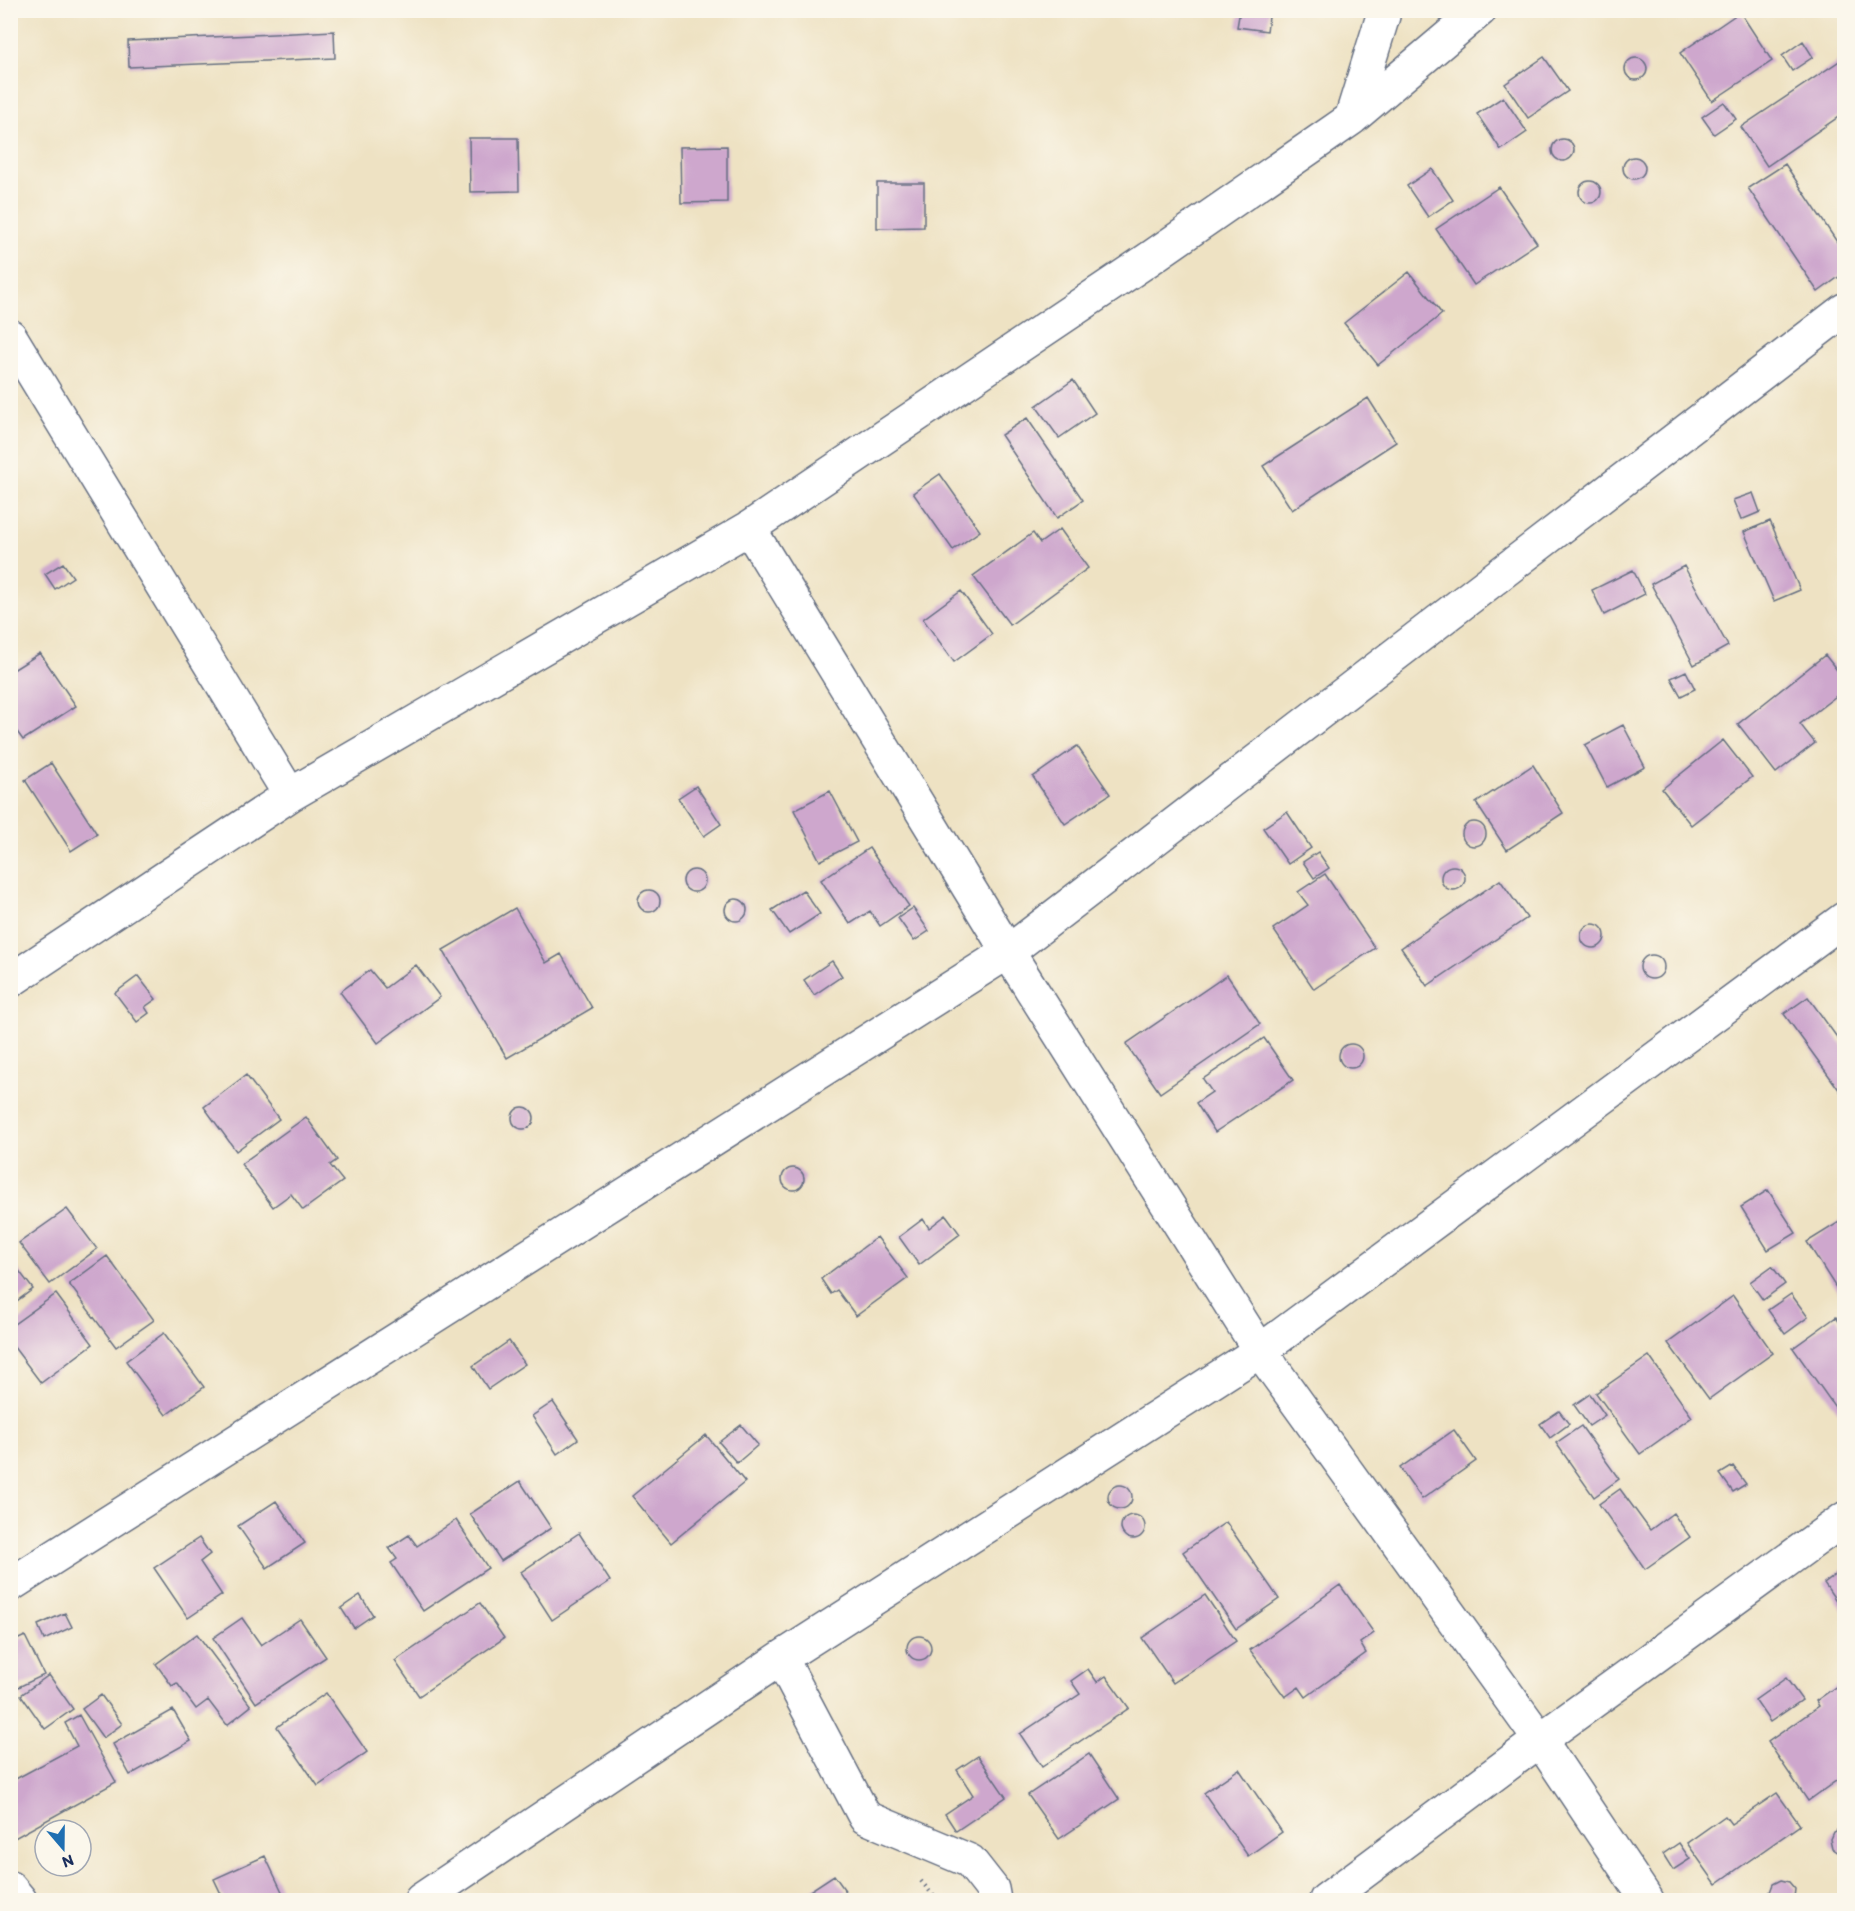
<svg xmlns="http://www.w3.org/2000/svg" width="1855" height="1911" viewBox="0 0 1855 1911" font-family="Itim,sans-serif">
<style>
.building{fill:#cea7cd}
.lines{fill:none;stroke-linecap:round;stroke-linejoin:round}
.minor-casing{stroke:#656e81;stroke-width:36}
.path{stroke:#656e81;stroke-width:4;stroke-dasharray:1.5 4.5;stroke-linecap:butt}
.minor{stroke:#fff;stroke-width:33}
</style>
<rect width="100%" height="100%" fill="#fbf7ec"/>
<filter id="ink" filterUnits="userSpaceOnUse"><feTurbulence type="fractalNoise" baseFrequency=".0167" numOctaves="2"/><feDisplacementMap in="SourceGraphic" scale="12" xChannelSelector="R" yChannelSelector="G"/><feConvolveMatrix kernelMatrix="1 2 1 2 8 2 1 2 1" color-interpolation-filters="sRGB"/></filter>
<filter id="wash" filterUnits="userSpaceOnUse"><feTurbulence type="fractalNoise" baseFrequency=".008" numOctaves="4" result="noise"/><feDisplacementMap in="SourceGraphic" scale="24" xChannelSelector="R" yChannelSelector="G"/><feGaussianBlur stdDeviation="1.35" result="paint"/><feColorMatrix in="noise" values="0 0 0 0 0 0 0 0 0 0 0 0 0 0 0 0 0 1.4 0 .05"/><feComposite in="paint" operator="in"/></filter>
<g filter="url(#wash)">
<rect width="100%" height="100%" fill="#eee2c3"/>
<g id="blocks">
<path class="building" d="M1240 10H1270L1267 31 1237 27Z
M1740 12 1772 61 1712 101 1680 53Z
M334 31 335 58 129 67 128 41Z
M1803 41 1813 57 1792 71 1782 56Z
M1544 57 1568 91 1528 118 1505 84Z
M1625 69a11 11 0 1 1 22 0a11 11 0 1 1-22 0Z
M1844 58V113L1767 166 1741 127Z
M1503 97 1527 132 1501 150 1477 114Z
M1724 102 1736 119 1714 134 1702 117Z
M469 138H518L519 191 470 192Z
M1552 150a11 11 0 1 1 22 0a11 11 0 1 1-22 0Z
M727 146V202L681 203 680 147Z
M1623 168a11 11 0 1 1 22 0a11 11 0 1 1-22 0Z
M1785 164 1839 245 1844 242V273L1818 292 1748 188Z
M1432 169 1453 200 1428 217 1407 186Z
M1579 192a11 11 0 1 1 22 0a11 11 0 1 1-22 0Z
M877 183H924V227L877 228Z
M1499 187 1537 243 1474 285 1436 229Z
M1409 272 1442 314 1378 365 1344 323Z
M1073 380 1095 413 1059 438 1036 406Z
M1368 398 1396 442 1292 510 1263 466Z
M1027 418 1083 500 1057 518 1001 435Z
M940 474 980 531 953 550 913 493Z
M1753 493 1760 512 1741 520 1733 500Z
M1770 521 1800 590 1774 601 1744 532Z
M1060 529 1088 568 1010 625 973 576 1033 533 1040 543Z
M63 563 73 577 55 589 45 574Z
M1684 566 1728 646 1694 665 1651 584Z
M1633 570 1645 594 1604 615 1592 590Z
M961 591 992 634 954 662 923 619Z
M40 653 76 706 23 740 10 722V672Z
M1825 655 1844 679V690L1800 724 1815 743 1776 773 1738 724Z
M1686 671 1695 689 1681 696 1671 678Z
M1623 725 1645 767 1607 787 1585 745Z
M1723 740 1752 777 1691 825 1662 789Z
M1077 746 1110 794 1065 824 1033 777Z
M51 763 97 834 71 851 25 780Z
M1533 765 1563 813 1507 850 1476 803Z
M696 786 721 824 704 836 678 798Z
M830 791 857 842 820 861 794 810Z
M1287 812 1311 848 1288 864 1263 828Z
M1462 834a12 12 0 1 1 24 0a12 12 0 1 1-24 0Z
M869 848 909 906 880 926 870 911 850 924 821 880Z
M1318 852 1329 868 1314 878 1303 862Z
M1441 878a12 12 0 1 1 24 0a12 12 0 1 1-24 0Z
M683 881a11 11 0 1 1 22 0a11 11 0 1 1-22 0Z
M1325 874 1375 948 1314 989 1273 929 1308 905 1298 892Z
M1500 880 1527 918 1427 986 1401 948Z
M638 901a11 11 0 1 1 22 0a11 11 0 1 1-22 0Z
M803 890 820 914 789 934 772 910Z
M725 910a11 11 0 1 1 22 0a11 11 0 1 1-22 0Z
M515 908 546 963 561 954 592 1008 507 1058 443 950Z
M913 908 929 931 914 941 898 918Z
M1581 936a12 12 0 1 1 24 0a12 12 0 1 1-24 0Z
M1640 967a12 12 0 1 1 24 0a12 12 0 1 1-24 0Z
M832 961 842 976 814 995 804 980Z
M416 965 440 997 378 1043 340 992 370 970 385 988Z
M1227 975 1260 1024 1160 1093 1126 1044Z
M138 976 156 999 145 1007 149 1013 137 1022 115 993Z
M1808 997 1844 1047V1087L1840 1091 1784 1014Z
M1264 1038 1293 1080 1215 1132 1196 1103 1212 1092 1203 1079Z
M1339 1056a12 12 0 1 1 24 0a12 12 0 1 1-24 0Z
M246 1075 279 1119 236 1151 204 1107Z
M512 1118a11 11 0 1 1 22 0a11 11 0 1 1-22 0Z
M306 1117 337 1160 330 1165 343 1181 303 1210 291 1194 273 1207 241 1164Z
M782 1179a11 11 0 1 1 22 0a11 11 0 1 1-22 0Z
M1768 1190 1796 1233 1768 1250 1741 1207Z
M67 1209 97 1249 50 1284 19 1243Z
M946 1215 960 1234 919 1265 899 1237 923 1219 929 1228Z
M1844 1219V1291L1840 1294 1807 1242Z
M877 1237 908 1278 856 1316 837 1290 831 1294 821 1279Z
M107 1256 154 1320 116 1347 69 1284Z
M10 1259 33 1289 10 1306Z
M1772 1266 1785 1284 1763 1300 1750 1282Z
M56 1294 93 1344 41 1383 10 1342V1327Z
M1791 1294 1808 1317 1785 1334 1768 1310Z
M1733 1296 1773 1353 1709 1399 1668 1343Z
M1836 1317 1844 1329V1420L1793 1348Z
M164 1333 204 1387 166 1415 126 1361Z
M509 1341 525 1364 488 1389 473 1366Z
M1649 1356 1692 1417 1640 1454 1596 1393Z
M1590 1394 1605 1415 1589 1426 1574 1405Z
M553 1402 578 1439 557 1454 532 1416Z
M1559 1411 1569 1424 1550 1438 1540 1424Z
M741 1425 758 1445 737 1463 719 1442Z
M1581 1426 1619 1479 1594 1497 1556 1443Z
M1454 1430 1476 1461 1422 1499 1400 1468Z
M706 1435 745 1482 671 1543 632 1496Z
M1733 1466 1746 1484 1733 1492 1720 1474Z
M520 1481 551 1528 501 1561 470 1514Z
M1108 1497a12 12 0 1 1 24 0a12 12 0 1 1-24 0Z
M1620 1489 1650 1530 1673 1513 1690 1537 1645 1569 1599 1504Z
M276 1501 305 1543 267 1568 238 1526Z
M1121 1527a12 12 0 1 1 24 0a12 12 0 1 1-24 0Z
M456 1520 488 1568 423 1611 391 1563 397 1559 389 1548 409 1535 417 1546Z
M1226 1522 1279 1599 1236 1629 1183 1552Z
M579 1533 610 1581 552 1620 521 1572Z
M199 1538 210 1554 200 1562 222 1595 188 1618 154 1568Z
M1844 1568V1612L1824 1583Z
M1340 1585 1374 1633 1360 1643 1366 1653 1306 1697 1299 1687 1285 1697 1250 1650Z
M360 1595 373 1615 354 1628 341 1608Z
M1205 1595 1236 1641 1173 1683 1142 1638Z
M480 1603 504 1638 419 1696 395 1661Z
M65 1613 72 1627 44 1640 38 1625Z
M242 1618 261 1645 300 1619 326 1657 256 1703 213 1638Z
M197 1634 251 1706 227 1725 208 1700 196 1709 177 1683 172 1686 156 1664Z
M907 1648a12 12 0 1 1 24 0a12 12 0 1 1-24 0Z
M25 1636 44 1675 10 1691V1643Z
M1088 1669 1097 1682 1106 1676 1129 1708 1042 1767 1020 1734 1080 1694 1071 1681Z
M49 1675 73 1709 45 1729 21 1695Z
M1786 1678 1802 1700 1770 1722 1755 1700Z
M1844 1681V1775L1808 1801 1768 1742 1819 1706 1816 1701Z
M326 1693 367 1752 318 1786 277 1727Z
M101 1695 122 1724 103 1738 82 1709Z
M173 1710 191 1741 130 1775 113 1744Z
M79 1715 116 1782 11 1840 10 1782 77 1746 65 1723Z
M1089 1754 1119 1799 1059 1839 1028 1795Z
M978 1756 1006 1797 956 1831 945 1814 973 1795 957 1770Z
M1239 1769 1282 1832 1248 1856 1204 1793Z
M1777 1793 1800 1825 1716 1884 1687 1843 1725 1816 1731 1824Z
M1841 1828 1844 1829V1852L1839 1853 1832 1848 1830 1839 1833 1832Z
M1679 1843 1690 1859 1673 1870 1663 1854Z
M265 1856 286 1900H224L214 1879Z
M834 1875 852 1900H796Z
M1781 1880 1789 1882 1795 1889 1794 1898 1791 1900H1773L1770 1892 1773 1884Z"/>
</g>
</g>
<g filter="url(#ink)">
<use href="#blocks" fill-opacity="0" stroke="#656e81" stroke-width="1.5"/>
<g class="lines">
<defs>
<path id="minor" d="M1351 119 1480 10
M10 336 290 795
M749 528 1008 952 1260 1351 1540 1740 1647 1900
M10 981 290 795 749 528 1149 259 1351 119 1383 16 1384 10
M10 1585 1008 952 1844 310
M781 1658 865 1817 970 1861 992 1889 994 1900
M10 1888 20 1900
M421 1900 781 1658 1260 1351 1844 919
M1326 1900 1540 1740 1844 1519"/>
</defs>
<use href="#minor" class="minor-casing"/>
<path class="path" d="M921 1881 937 1900"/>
<use href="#minor" class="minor"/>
</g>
</g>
<rect width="1855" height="1911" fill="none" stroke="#fbf7ec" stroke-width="36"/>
<g transform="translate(63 1848) rotate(160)"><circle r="28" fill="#fbf7ec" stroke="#a1a7b3" stroke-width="1.5"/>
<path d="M0-4.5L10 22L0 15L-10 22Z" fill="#1f6fb2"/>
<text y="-9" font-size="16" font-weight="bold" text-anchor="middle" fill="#1b2f5e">N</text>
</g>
</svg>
